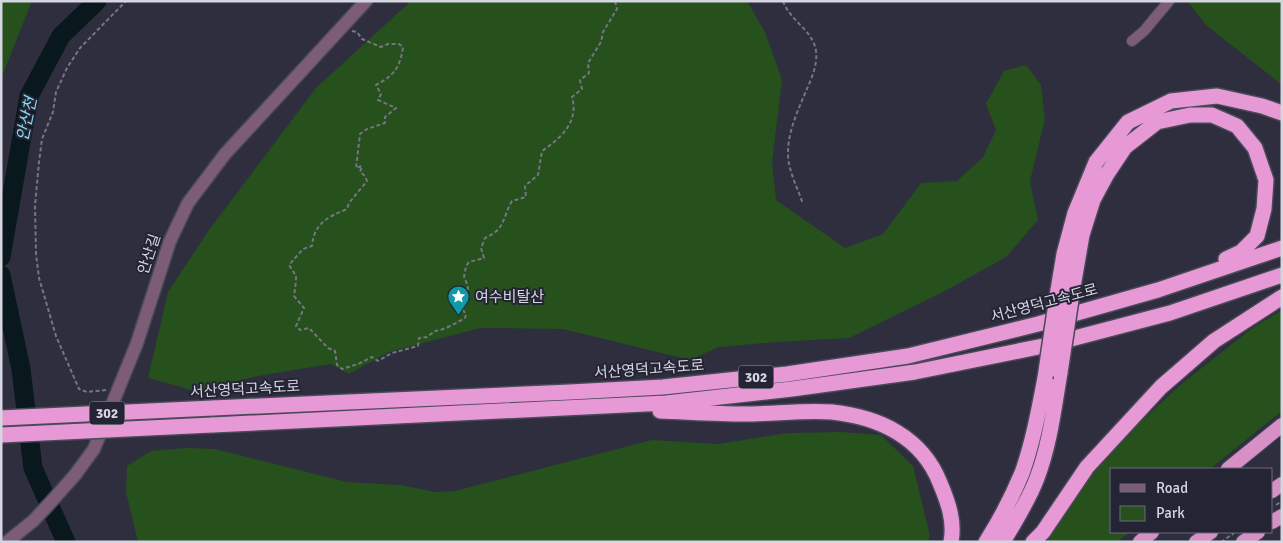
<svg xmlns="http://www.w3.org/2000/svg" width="1283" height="543" viewBox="0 0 1283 543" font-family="Signika,'Noto Sans KR',sans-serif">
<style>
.green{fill:#26501c}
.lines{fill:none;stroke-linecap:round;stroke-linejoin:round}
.river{stroke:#08181d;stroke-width:19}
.minor-casing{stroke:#494959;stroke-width:12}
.tertiary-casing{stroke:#494959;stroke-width:15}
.trunk-casing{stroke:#494959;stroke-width:16}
.motorway-casing{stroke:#494959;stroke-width:18}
.path{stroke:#757584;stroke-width:2;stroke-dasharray:4 2.5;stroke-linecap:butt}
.minor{stroke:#7d5d75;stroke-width:10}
.tertiary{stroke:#7d5d75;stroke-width:12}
.trunk{stroke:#d790c6;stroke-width:14}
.motorway{stroke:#e699d4;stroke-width:15}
.motorway-bridge-casing{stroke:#494959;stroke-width:18;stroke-linecap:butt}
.motorway-bridge{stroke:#e699d4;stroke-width:15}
.labels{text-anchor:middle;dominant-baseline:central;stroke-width:4;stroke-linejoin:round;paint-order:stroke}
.shield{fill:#242435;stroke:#a0a1ad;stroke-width:1}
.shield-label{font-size:14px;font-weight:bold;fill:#d5d6e1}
.street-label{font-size:15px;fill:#d5d6e1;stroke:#242435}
.poi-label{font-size:15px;fill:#d5d6e1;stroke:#242435;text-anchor:start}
.water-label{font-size:16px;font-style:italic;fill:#85dbf3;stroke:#242435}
</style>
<rect width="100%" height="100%" fill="#2e2e3f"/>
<path class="green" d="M1 1H32L1 79Z
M411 1H747L765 32 782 80 772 162 776 200 845 248 883 234 921 183 957 181 983 157 996 130 986 104 1004 71 1026 65 1041 85 1045 119 1030 181 1038 220 1006 257 943 292 849 338 777 342 719 347 690 360 563 329 480 328 389 352 349 374 331 364 258 376 195 391 148 378 168 292 209 230 316 88Z
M1187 1H1282V85L1206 25Z
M1282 310V411L1210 469H1112V532H1130L1117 542H1040L1113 448 1179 386 1251 329Z
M841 432 881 435 913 466 929 532V542H138L126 492 127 466 151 451 186 448 215 449 347 482 400 485 435 492 455 491 652 440 718 444 788 433Z"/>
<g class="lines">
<path class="river" d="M1 257 29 96 61 36 97 1
M1 275 21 369 33 468 66 542"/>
<defs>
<path id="minor" d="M1132 41 1144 31 1169 1"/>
<path id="tertiary" d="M7 542 33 521 50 503 75 475 94 449 137 343 170 241 188 203 225 154 366 1"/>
<path id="trunk" d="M1228 469 1282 425
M1272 491 1282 484
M1272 522 1282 516
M1140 542 1152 532
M1196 542 1211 532
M1243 542 1258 532"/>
<path id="motorway" d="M1058 290 1064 254 1075 213 1096 162 1128 122 1171 101 1217 96 1262 106 1282 113
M1072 293 1082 235 1093 200 1107 174 1125 147 1157 122 1190 115H1212L1237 126 1255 148 1266 180 1264 209 1257 236 1241 252 1226 259
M213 408 570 392 663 387 787 374 908 356 1038 324 1158 290 1282 248
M660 411C688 412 716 414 744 414 773 414 804 410 832 412 879 417 922 437 940 483 948 502 955 521 951 542
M212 425 666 403 792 389 915 372 1048 345 1170 313 1282 275
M986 542C1000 520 1012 497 1022 473 1033 442 1039 409 1045 378
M1003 542C1015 521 1029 500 1037 478 1050 444 1054 408 1060 373
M1033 542 1043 532 1087 467 1161 387 1214 341 1282 297"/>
</defs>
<use href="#minor" class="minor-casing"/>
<use href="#tertiary" class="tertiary-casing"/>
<use href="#trunk" class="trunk-casing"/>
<use href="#motorway" class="motorway-casing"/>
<path class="path" d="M783 1C790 21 813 30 816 51 818 64 811 80 806 91 796 115 783 142 790 168 793 180 799 192 803 204
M352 31 357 32 362 39 381 47 388 44H399L403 47C400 67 395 75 376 85L381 94 378 100 396 108 385 117V123L367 129 360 134 356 168 362 166 360 172 365 176 367 181 349 203 347 209C328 217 314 223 312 246L303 249 289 265 296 276V281L294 296 304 308 296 326 300 330 309 328 328 348 335 351 337 365 342 369 358 364 372 357 378 361 392 353 418 346 419 338 427 337 435 331C442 331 458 322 465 318L466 315 462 308 467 304 468 286 464 277 466 266 469 262 484 258 481 248 485 238C506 229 502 218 512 201L526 197 525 186 538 175 542 151C561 138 579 122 572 97L582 89 580 80 589 73 588 63 601 42 603 32 617 9 615 1
M106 390 87 392 79 389 56 336 39 278 36 254 35 206 39 162 42 139 53 112 56 92 67 68 80 48 126 1
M1276 505 1282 501
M1221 542 1234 533"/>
<use href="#minor" class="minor"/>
<use href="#tertiary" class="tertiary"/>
<use href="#trunk" class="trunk"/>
<use href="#motorway" class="motorway"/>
<defs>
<path id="motorway-bridge" d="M1060 373 1072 293
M1045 378 1058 290
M1 418 213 408
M1 435 212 425"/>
</defs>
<use href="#motorway-bridge" class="motorway-bridge-casing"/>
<use href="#motorway-bridge" class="motorway-bridge"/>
</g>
<defs>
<symbol id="sight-pin" viewBox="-11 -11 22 30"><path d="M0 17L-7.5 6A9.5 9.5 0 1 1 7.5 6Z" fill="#0f9aa8" stroke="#242435"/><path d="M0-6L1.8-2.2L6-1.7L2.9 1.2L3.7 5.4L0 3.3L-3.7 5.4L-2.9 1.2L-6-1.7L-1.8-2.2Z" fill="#fff"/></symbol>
</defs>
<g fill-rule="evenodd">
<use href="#sight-pin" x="446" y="284" width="25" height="34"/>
</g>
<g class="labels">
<g class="shield">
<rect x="738.5" y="365.5" width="35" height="23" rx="4"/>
<rect x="89.5" y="401.5" width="35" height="23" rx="4"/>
</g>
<g class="shield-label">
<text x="756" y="377">302</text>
<text x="107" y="413">302</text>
</g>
<g class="street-label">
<text transform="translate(149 254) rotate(-72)">안산길</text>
<text transform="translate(1044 303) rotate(-15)">서산영덕고속도로</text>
<text transform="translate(649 369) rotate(-4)">서산영덕고속도로</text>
<text transform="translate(245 389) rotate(-3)">서산영덕고속도로</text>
</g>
<g class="poi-label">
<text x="475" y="297">여수비탈산</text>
</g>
<g class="water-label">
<text transform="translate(27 119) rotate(-78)">안산천</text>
</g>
</g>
<rect width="1283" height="543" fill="none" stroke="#d5d6e1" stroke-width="5"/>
<rect x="1110" y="468" width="162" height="65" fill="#242435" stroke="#6b6b7a"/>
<rect x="1120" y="484" width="25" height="8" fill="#7d5d75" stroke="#6b6b7a"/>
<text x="1156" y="493" font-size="15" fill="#d5d6e1">Road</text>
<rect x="1120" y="506" width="25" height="15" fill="#26501c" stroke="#6b6b7a"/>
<text x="1156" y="518" font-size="15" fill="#d5d6e1">Park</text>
</svg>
